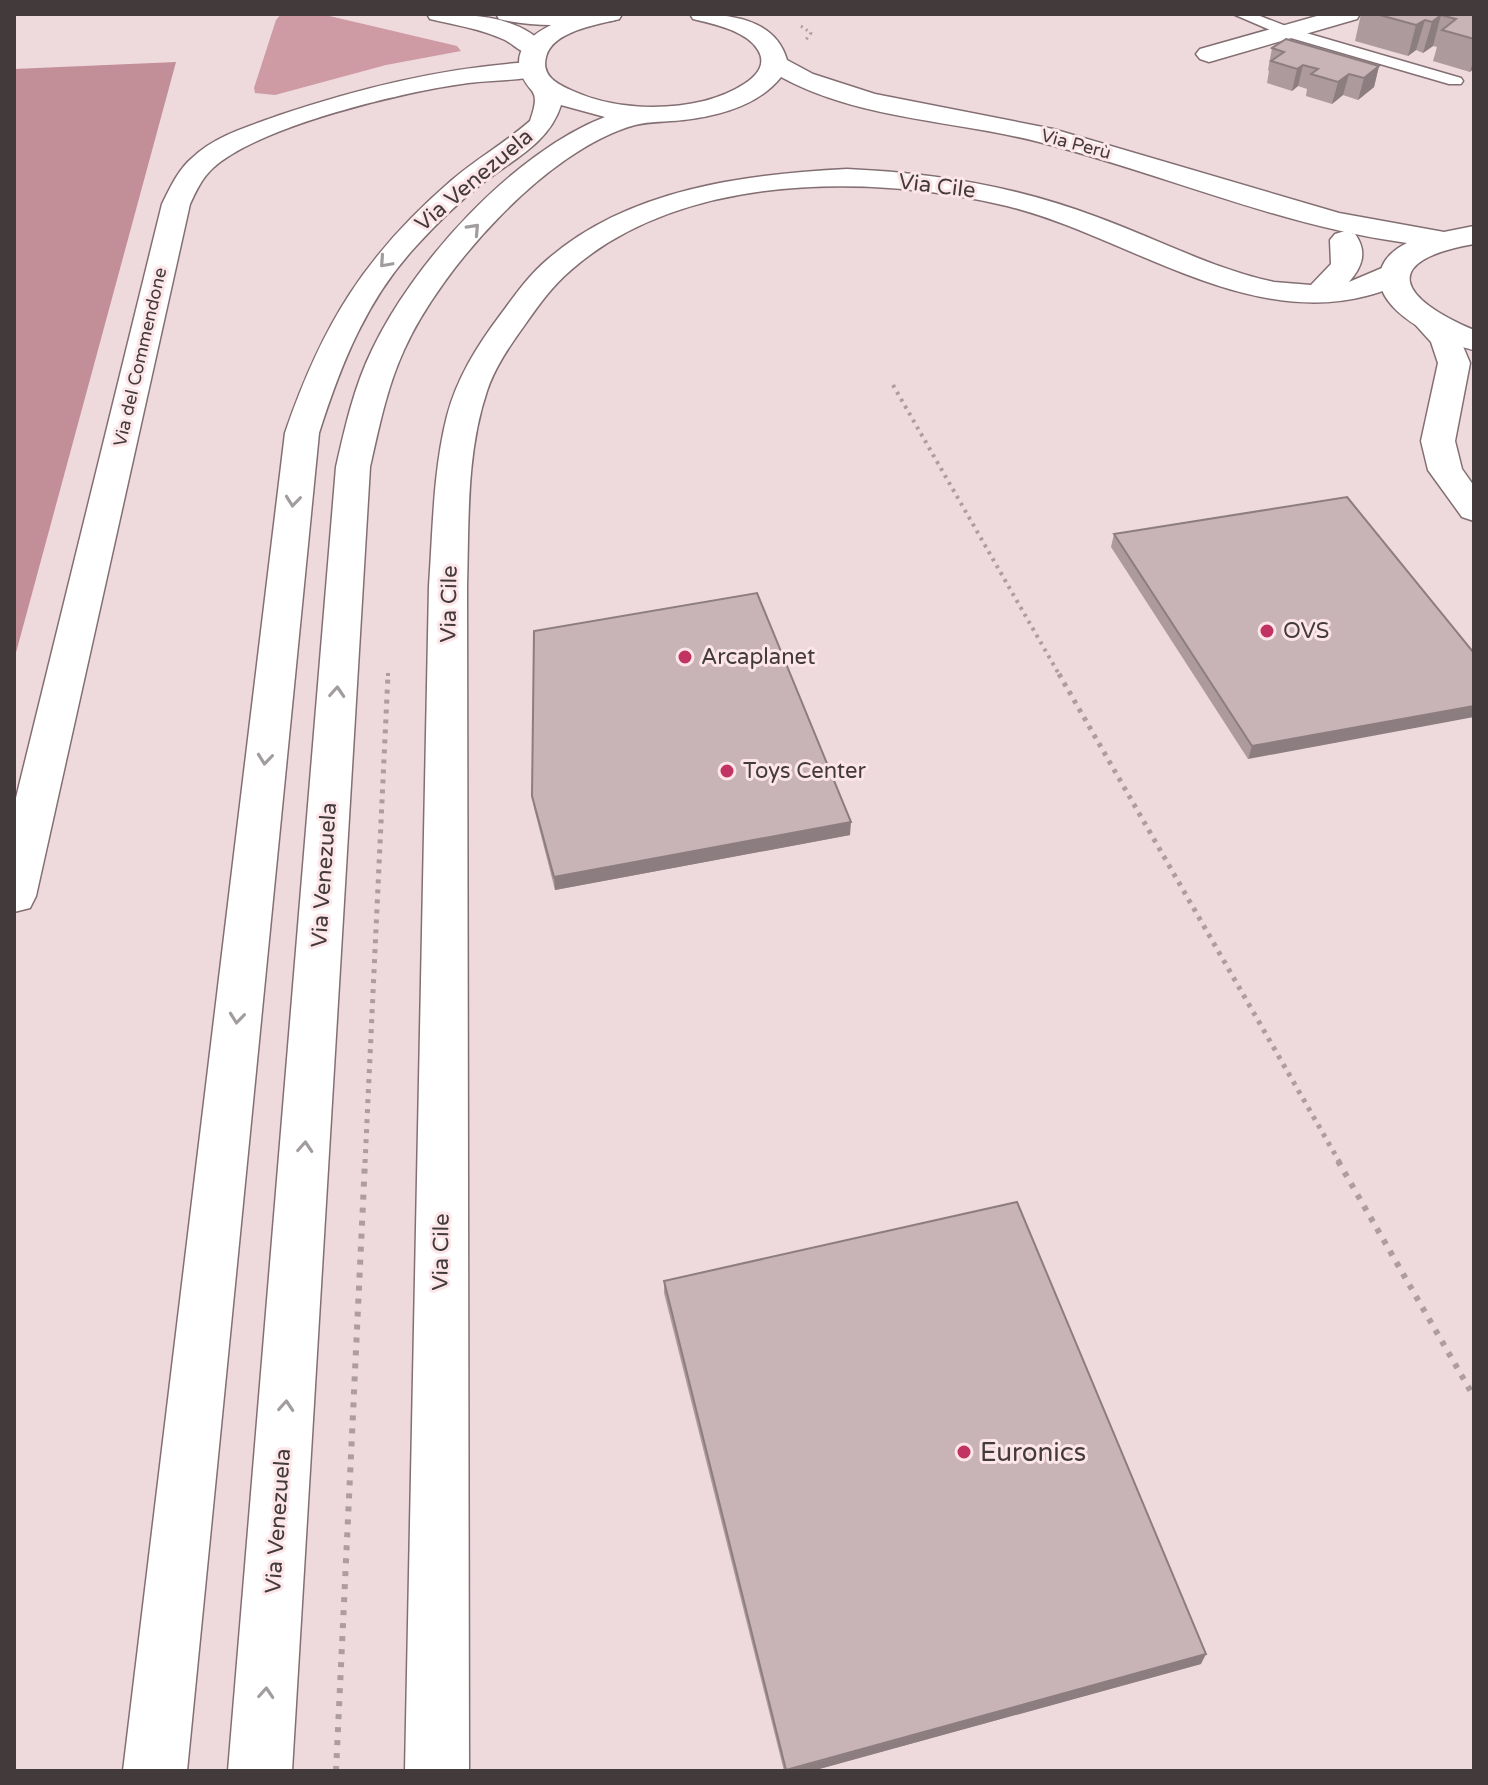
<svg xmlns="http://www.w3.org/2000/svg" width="1488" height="1785" viewBox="0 0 1488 1785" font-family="'Varela Round',sans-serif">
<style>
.forest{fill:#c28f99}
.water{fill:#ce9aa4}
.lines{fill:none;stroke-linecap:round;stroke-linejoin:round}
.lane-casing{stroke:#836f73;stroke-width:3}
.street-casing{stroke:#836f73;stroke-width:3}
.secondary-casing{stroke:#836f73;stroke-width:3}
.highway-casing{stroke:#836f73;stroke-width:3}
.path-far3{stroke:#ae9d9f;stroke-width:3;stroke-dasharray:2 4;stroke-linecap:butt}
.path-far2{stroke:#ae9d9f;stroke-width:4;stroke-dasharray:3 5;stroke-linecap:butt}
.path-far1{stroke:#ae9d9f;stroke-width:5;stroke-dasharray:4 6;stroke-linecap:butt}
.path{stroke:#ae9d9f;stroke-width:6;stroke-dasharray:5 8;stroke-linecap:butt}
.lane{fill:#fff;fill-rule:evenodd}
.street{fill:#fff;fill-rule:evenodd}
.secondary{fill:#fff;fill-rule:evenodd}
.highway{fill:#fff;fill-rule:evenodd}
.wall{fill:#ac9a9d}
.shaded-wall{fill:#8c7d80}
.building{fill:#c8b3b7;stroke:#8c7d80;stroke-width:2}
.oneway{stroke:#a19c9d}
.poi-dot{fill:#c13362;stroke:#fce6e9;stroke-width:3}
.labels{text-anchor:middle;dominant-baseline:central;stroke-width:6;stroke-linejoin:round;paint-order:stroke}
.far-street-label{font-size:18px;fill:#433a3b;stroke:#fce6e9}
.street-label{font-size:22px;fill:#433a3b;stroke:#fce6e9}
.poi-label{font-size:22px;fill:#433a3b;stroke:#fce6e9;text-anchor:start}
.near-poi-label{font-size:26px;fill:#433a3b;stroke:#fce6e9;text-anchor:start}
</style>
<rect width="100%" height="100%" fill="#eed9dc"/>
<path class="forest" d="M176 62 14 660V69Z"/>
<path class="water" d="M281 14H321L457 46 461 51 386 65 275 95 255 93 254 88 276 20Z"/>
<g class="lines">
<defs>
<path id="lane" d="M1233 14H1255L1296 30 1461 78 1463 81 1461 84H1449L1284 36Z"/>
<path id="street" d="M1324 14H1360L1357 19 1209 62 1200 59 1196 54 1200 49Z
M533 62 542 65 546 70 542 75C518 81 493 80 468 83 406 91 259 126 213 168 202 178 196 191 190 204L36 896 30 908 14 912V806L162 204C170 188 178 170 192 158 216 135 250 126 280 115 363 87 446 67 533 62Z
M847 169C934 173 1015 186 1097 217 1155 238 1213 269 1274 282L1311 285 1331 264 1330 240 1335 234 1345 231 1355 234C1368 252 1362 267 1349 282L1382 268 1393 265 1404 268 1408 274C1399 287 1381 292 1366 296 1244 328 1122 234 1007 206 871 173 682 173 571 270 552 286 538 306 524 326 509 347 495 367 487 391 466 453 469 521 467 586L469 1771H405L429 586C433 529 433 471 447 416 457 378 477 346 501 314 515 295 529 275 548 259 628 189 745 174 847 169Z
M1428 312 1439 314 1457 332 1470 363 1455 441 1462 469 1474 486V521L1462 517 1428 470 1421 441 1438 363 1431 342 1412 321 1417 314Z"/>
<path id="secondary" d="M580 14H622L619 19C597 25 552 31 546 57 541 76 557 84 573 91 612 109 663 111 704 101 723 96 775 77 758 50 747 31 714 24 693 19L690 14C726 14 775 17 787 60L813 74 875 94 1053 129 1339 213 1444 232 1474 226V244C1377 261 1400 299 1474 330V350C1443 343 1370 310 1381 270 1384 258 1396 248 1407 243 1280 226 1162 173 1039 142 954 120 860 120 781 77 758 106 718 116 683 120 667 122 650 121 635 125 547 149 440 269 404 350 387 387 379 427 370 467L292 1771H228L336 467C345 427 354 387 372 350 413 263 514 152 605 117L561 105C549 144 510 161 480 185 458 203 437 223 418 244 367 298 341 364 319 433L187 1771H123L285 433C322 325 364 256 452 180 476 159 505 143 530 121 543 84 527 97 520 69 512 37 558 21 580 14Z"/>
<path id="highway" d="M427 14C466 14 523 14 548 50L545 55C528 60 519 48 505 40 482 29 455 25 430 19Z
M496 14H622L619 19 610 21C573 25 536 28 499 19Z"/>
</defs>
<use href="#lane" class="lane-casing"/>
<use href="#street" class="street-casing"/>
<use href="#secondary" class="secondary-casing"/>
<use href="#highway" class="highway-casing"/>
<path class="path-far3" d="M801 26 811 33 805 41"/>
<path class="path-far2" d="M893 385 1060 676
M388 676V669"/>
<path class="path-far1" d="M1059 674 1340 1163
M365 1163 388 674"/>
<path class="path" d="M1338 1161 1474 1397
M336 1771 365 1161"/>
<use href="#lane" class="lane"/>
<use href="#street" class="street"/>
<use href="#secondary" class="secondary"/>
<use href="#highway" class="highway"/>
</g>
<path class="wall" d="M1361 14H1474V68L1470 72 1433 61 1437 47 1433 46 1423 53 1416 50 1408 56 1355 41Z
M1272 48 1379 66 1374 87 1358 100 1343 95 1332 104 1306 96 1307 89 1298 86 1292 91 1267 83 1269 71 1268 70Z
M1347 497 1248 759 1111 547 1114 534Z
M532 796 850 835 555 890 534 808Z
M664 1281 1201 1664 812 1771H784L664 1293Z"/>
<path class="shaded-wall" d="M1441 15 1433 46 1423 53 1432 22Z
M1425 20 1416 50 1408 56 1416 25Z
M1474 58V68L1470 72Z
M1303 65 1298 86 1292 91 1297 69Z
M1379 66 1374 87 1358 100 1364 78Z
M1349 74 1343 95 1332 104 1338 82Z
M1474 706V717L1248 759 1252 746Z
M851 822 850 835 555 890 554 877Z
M1206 1654 1201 1664 812 1771H786Z"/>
<path class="building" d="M1376 14H1474V39L1442 30 1456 19 1441 15 1432 22 1425 20 1416 25Z
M1286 39 1379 66 1364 78 1349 74 1338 82 1311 74 1318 69 1303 65 1297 69 1271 61 1284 52 1272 48Z
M1347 497 1474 653V706L1252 746 1114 534Z
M757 593 851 822 554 877 532 796 534 631Z
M1017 1202 1206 1654 786 1770 664 1281Z"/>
<defs><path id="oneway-chevron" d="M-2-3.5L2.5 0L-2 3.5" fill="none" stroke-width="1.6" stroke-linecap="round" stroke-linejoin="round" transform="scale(2)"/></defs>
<g class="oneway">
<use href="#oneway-chevron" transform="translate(474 229) rotate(-47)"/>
<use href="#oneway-chevron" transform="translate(385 262) rotate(132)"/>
<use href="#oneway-chevron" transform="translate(293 501) rotate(96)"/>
<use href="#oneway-chevron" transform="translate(337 692) rotate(-86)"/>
<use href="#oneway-chevron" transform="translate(265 759) rotate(96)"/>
<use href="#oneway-chevron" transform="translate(237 1018) rotate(96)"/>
<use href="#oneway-chevron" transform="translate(305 1147) rotate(-86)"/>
<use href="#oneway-chevron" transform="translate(286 1406) rotate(-86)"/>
<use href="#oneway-chevron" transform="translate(266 1693) rotate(-86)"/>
</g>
<g class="poi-dot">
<circle cx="1267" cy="631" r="8"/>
<circle cx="685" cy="657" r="8"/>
<circle cx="727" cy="771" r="8"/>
<circle cx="964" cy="1452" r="8"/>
</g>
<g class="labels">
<g class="far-street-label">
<text transform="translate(1076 144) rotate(15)">Via Perù</text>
<text transform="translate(140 357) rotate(-77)">Via del Commendone</text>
</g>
<g class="street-label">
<text transform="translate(474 180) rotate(-40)">Via Venezuela</text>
<text transform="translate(937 186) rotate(7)">Via Cile</text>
<text transform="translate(449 604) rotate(-89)">Via Cile</text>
<text transform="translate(324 875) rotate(-86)">Via Venezuela</text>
<text transform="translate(441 1252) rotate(-89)">Via Cile</text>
<text transform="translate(278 1521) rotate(-86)">Via Venezuela</text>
</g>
<g class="poi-label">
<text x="1283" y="631">OVS</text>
<text x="701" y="657">Arcaplanet</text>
<text x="743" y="771">Toys Center</text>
</g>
<g class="near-poi-label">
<text x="980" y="1452">Euronics</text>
</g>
</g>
<rect width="1488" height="1785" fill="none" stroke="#433a3b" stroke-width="32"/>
</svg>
